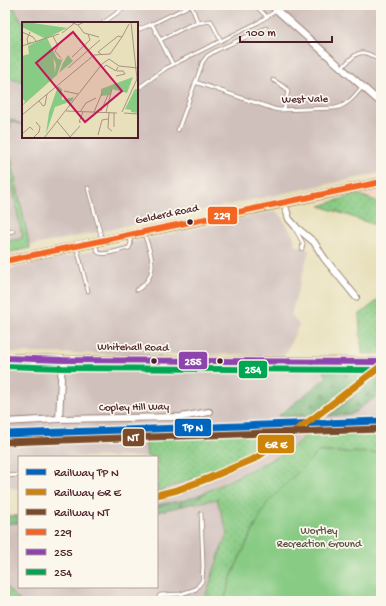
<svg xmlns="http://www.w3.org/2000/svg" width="386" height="606" viewBox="0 0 386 606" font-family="'Gochi Hand',sans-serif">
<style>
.built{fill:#f4d3c0}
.industrial{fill:#d0c0bc}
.grass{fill:url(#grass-dots);stroke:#697558}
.forest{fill:url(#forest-firs);stroke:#5c674e}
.park{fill:#88cb84;stroke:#697558}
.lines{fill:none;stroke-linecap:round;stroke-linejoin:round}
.service-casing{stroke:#998073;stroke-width:4.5}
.minor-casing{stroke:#998073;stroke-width:8}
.primary-casing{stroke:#998073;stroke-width:10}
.service{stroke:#fff;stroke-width:3}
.minor{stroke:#fff;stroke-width:6}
.primary{stroke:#ebc669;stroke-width:9}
.bus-1-casing{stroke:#fbf7ec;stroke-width:9}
.bus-2-casing{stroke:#fbf7ec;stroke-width:9}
.bus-3-casing{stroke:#fbf7ec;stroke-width:9}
.bus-1{stroke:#f26522;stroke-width:6}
.bus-2{stroke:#8e44ad;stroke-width:6}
.bus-3{stroke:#00a651;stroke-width:6}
.rail-1-casing{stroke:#fbf7ec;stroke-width:10}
.rail-2-casing{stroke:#fbf7ec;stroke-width:10}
.rail-3-casing{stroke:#fbf7ec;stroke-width:10}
.rail-1{stroke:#0065bd;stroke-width:7}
.rail-2{stroke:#cc840b;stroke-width:7}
.rail-3{stroke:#7a4b2a;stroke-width:7}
.bus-dot{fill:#4a1f2b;stroke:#fbf7ec;stroke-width:1.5}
.labels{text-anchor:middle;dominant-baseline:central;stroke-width:3.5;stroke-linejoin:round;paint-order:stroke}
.street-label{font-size:11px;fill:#4a1f2b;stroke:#fbf7ec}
.park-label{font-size:11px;fill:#5d5346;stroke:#fbf7ec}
.inset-road{fill:none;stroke:#a99381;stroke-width:1}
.view{fill:#c2185b;fill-opacity:0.15;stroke:#c2185b;stroke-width:2}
.inset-edge{fill:none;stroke:#4a1f2b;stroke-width:2}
.line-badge{stroke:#fbf7ec;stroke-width:1.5}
.badge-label{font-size:11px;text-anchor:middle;font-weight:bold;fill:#fff}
</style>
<defs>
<pattern id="grass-dots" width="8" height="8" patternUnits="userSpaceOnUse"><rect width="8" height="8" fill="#88cb84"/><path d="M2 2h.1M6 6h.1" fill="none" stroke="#77ae72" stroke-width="1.8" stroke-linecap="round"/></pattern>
<pattern id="forest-firs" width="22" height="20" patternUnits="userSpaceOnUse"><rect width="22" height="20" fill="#6eaf72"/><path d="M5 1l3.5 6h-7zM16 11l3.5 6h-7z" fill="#5c8e5e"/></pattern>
</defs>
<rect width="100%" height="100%" fill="#fbf7ec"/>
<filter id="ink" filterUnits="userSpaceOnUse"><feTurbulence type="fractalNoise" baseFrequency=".025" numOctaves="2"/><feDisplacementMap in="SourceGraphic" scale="8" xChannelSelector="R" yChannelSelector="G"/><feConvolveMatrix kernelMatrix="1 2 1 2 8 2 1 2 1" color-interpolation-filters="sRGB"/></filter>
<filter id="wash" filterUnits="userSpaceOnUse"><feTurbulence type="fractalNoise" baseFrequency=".012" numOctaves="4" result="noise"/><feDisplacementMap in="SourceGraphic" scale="16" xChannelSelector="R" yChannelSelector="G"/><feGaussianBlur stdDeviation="0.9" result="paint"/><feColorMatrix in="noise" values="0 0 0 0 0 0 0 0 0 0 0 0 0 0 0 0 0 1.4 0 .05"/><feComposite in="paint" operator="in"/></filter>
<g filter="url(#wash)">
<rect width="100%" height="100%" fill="#e8e0bb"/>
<path class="built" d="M381 189V203L357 194Z"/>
<path class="industrial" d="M12 5H381V173L5 251V76L23 82V137H137V23H23Z
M276 211 280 215 294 237 295 245 309 250 291 315 299 325 285 355 20 353 5 351V270Z
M5 366 322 367 328 377 278 415 312 416 373 369 381 370V375L328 416 352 414 381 393V424L317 425 289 451 206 492 185 500 157 505V492L216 470 254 451 290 428 145 433 147 457H19V489L5 487Z
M217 499 228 534 222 546 204 601H20L6 587V524L19 523V587H157V512L191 504Z"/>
<path class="grass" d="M5 5H12L23 23V82L5 76Z
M5 117 10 119 23 125 11 121 10 129H5L30 248 5 253V250H7L9 241 20 239 22 237 23 233 21 232 5 147Z
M357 194 381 203V227L320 206Z
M381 298V354H362L359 315Z
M381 424V453L318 452 257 523 239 559 231 578 224 601H204L222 546 228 534 217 499 191 504 206 492 289 451 317 425Z
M291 427 254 451 216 470 157 492V457H147L145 433Z
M5 515 6 587 20 601H12L5 596Z"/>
<path class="forest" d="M322 367H352L373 369 312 416H278L327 377Z
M381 375V393L352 414 328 416Z
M206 492 191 504 157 512V505L185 500Z
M5 515 19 516V523L6 524Z"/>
<path class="park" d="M318 452 381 453V601H224L231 578 239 559 267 503Z"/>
</g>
<g filter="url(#ink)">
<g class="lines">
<defs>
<path id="service" d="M191 5 198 23
M255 5 267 17
M103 23 128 5
M152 24 173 65
M137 30 152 24 191 5
M160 40 188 26 198 23 211 21 221 41
M342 68C354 55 360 46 377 59L381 57
M273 80 286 88 288 91 284 110
M195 82 274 109 279 110 335 108C347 106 355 96 362 87
M137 89 166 68 259 22 277 10
M178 130 201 67 202 63 207 56 217 50 266 28
M88 188 102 239
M295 229 303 243 302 249
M5 233 13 231
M96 243C96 247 96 251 99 253 105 256 122 249 129 248L131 243 130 237
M77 248 88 291
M137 290C160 275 152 255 144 234
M5 476 19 475
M157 601 160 595 181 594 196 589 202 581 203 566 201 513"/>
<path id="minor" d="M271 5 381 103
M284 203 289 219 297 228 314 242 324 258 356 297
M59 419 62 360
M5 422 59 419 181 417 209 412"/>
<path id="primary" d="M5 261 284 203 381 182
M5 358 62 360 381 362"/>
</defs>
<use href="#service" class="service-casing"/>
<use href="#minor" class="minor-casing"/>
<use href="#primary" class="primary-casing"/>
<use href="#service" class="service"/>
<use href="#minor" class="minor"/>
<use href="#primary" class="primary"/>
<defs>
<path id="bus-1" d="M5 261 381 182"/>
<path id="bus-2" d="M5 358 62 360 381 362"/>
<path id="bus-3" d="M5 366 62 368 381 370"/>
</defs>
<use href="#bus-1" class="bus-1-casing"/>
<use href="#bus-2" class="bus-2-casing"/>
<use href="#bus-3" class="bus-3-casing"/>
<use href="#bus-1" class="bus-1"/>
<use href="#bus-2" class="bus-2"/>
<use href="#bus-3" class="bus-3"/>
<defs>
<path id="rail-1" d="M5 434 381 421"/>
<path id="rail-2" d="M157 495 177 490 209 478 256 458 315 417 381 366"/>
<path id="rail-3" d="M5 442 381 429"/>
</defs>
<use href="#rail-1" class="rail-1-casing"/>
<use href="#rail-2" class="rail-2-casing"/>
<use href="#rail-3" class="rail-3-casing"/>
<use href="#rail-1" class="rail-1"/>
<use href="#rail-2" class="rail-2"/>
<use href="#rail-3" class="rail-3"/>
</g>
</g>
<g class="bus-dot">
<circle cx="190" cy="222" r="3.5"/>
<circle cx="154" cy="361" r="3.5"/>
<circle cx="220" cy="361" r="3.5"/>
</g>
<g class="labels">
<g class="street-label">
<text transform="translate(305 100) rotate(-1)">West Vale</text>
<text transform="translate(167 215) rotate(-12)">Gelderd Road</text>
<text transform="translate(133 348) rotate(1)">Whitehall Road</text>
<text transform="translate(134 408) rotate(-1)">Copley Hill Way</text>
</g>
<g class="park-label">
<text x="319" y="532">Wortley<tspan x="319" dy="13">Recreation Ground</tspan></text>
</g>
</g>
<g transform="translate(22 22)">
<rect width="116" height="116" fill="#e8e0bb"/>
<path d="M4 0 45 6 25 16 35 36 39 38 41 36 35 53 0 84 9 70 33 51 34 42 22 16 0 5V1ZM46 33 51 39 37 51 41 41ZM111 55 105 71 90 67 88 73 79 74V67ZM36 64 40 67V78L52 75 50 79 33 85 24 112 27 90ZM113 67H116V77H109V88L103 87Z" fill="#88cb84"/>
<path d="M22 16 31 32 33 51 3 79 0 76V34L7 32 6 24ZM109 77H116V91L109 90Z" fill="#88cb84"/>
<path class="inset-road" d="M48 0 56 3 62 0M56 3 62 11 77 15M0 10 11 15 14 19M8 10 5 17 6 22 9 20M40 11 54 0M31 14 36 24 33 29 39 36M100 15 107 2M0 24 37 12M79 32 76 30 96 14 100 15M88 32 100 15M50 35 68 18 66 12M87 37 97 44 116 46M46 46 78 18M80 47 84 43 94 49 96 45M94 54 103 52 101 49H95M42 69 56 72M17 79 21 84 23 83 25 72M44 89 95 91M79 89 86 73M58 90 64 81 74 76M72 90 80 71M84 90 90 67M87 90 86 106 90 109M100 90 115 57 109 0M102 91 116 92M0 93 72 33 88 32M35 99 49 116M59 100H57L61 90M92 105V91M0 112 8 105 11 108M76 113 80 98 86 97M48 115 58 104M11 116 17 110 18 105 14 100M22 116 80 42 87 37"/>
<path class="view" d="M51 10 100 69 63 100 14 41Z"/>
<rect width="116" height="116" class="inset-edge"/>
</g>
<g class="line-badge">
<rect x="207" y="206" width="31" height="19" rx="4" fill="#f26522"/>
<rect x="178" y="351" width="30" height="19" rx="4" fill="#8e44ad"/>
<rect x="238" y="360" width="30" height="19" rx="4" fill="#00a651"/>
<rect x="174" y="418" width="38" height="19" rx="4" fill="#0065bd"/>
<rect x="122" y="428" width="23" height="19" rx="4" fill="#7a4b2a"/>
<rect x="257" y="434" width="38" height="20" rx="4" fill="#cc840b"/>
</g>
<g class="badge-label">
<text x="222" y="219">229</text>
<text x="193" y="365">255</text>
<text x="253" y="373">254</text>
<text x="193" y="431">TP N</text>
<text x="133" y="441">NT</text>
<text x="276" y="448">GR E</text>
</g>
<rect width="386" height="606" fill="none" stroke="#fbf7ec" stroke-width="20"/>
<rect x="18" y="456" width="140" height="132" fill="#fbf7ec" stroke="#b4a19f"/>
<rect x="26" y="469" width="20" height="6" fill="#0065bd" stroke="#b4a19f"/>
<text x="54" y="476" font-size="12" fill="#4a1f2b">Railway TP N</text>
<rect x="26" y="489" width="20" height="6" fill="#cc840b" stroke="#b4a19f"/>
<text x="54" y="496" font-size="12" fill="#4a1f2b">Railway GR E</text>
<rect x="26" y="509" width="20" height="6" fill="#7a4b2a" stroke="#b4a19f"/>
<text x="54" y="516" font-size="12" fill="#4a1f2b">Railway NT</text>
<rect x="26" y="529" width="20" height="6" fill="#f26522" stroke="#b4a19f"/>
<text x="54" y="536" font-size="12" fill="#4a1f2b">229</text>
<rect x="26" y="549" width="20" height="6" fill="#8e44ad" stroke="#b4a19f"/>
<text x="54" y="556" font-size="12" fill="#4a1f2b">255</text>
<rect x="26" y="569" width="20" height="6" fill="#00a651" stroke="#b4a19f"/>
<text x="54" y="576" font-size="12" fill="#4a1f2b">254</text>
<path d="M240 36v6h92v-6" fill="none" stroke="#4a1f2b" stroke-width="2"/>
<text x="246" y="36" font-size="12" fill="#4a1f2b" stroke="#fbf7ec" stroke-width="3" paint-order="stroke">100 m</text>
</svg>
